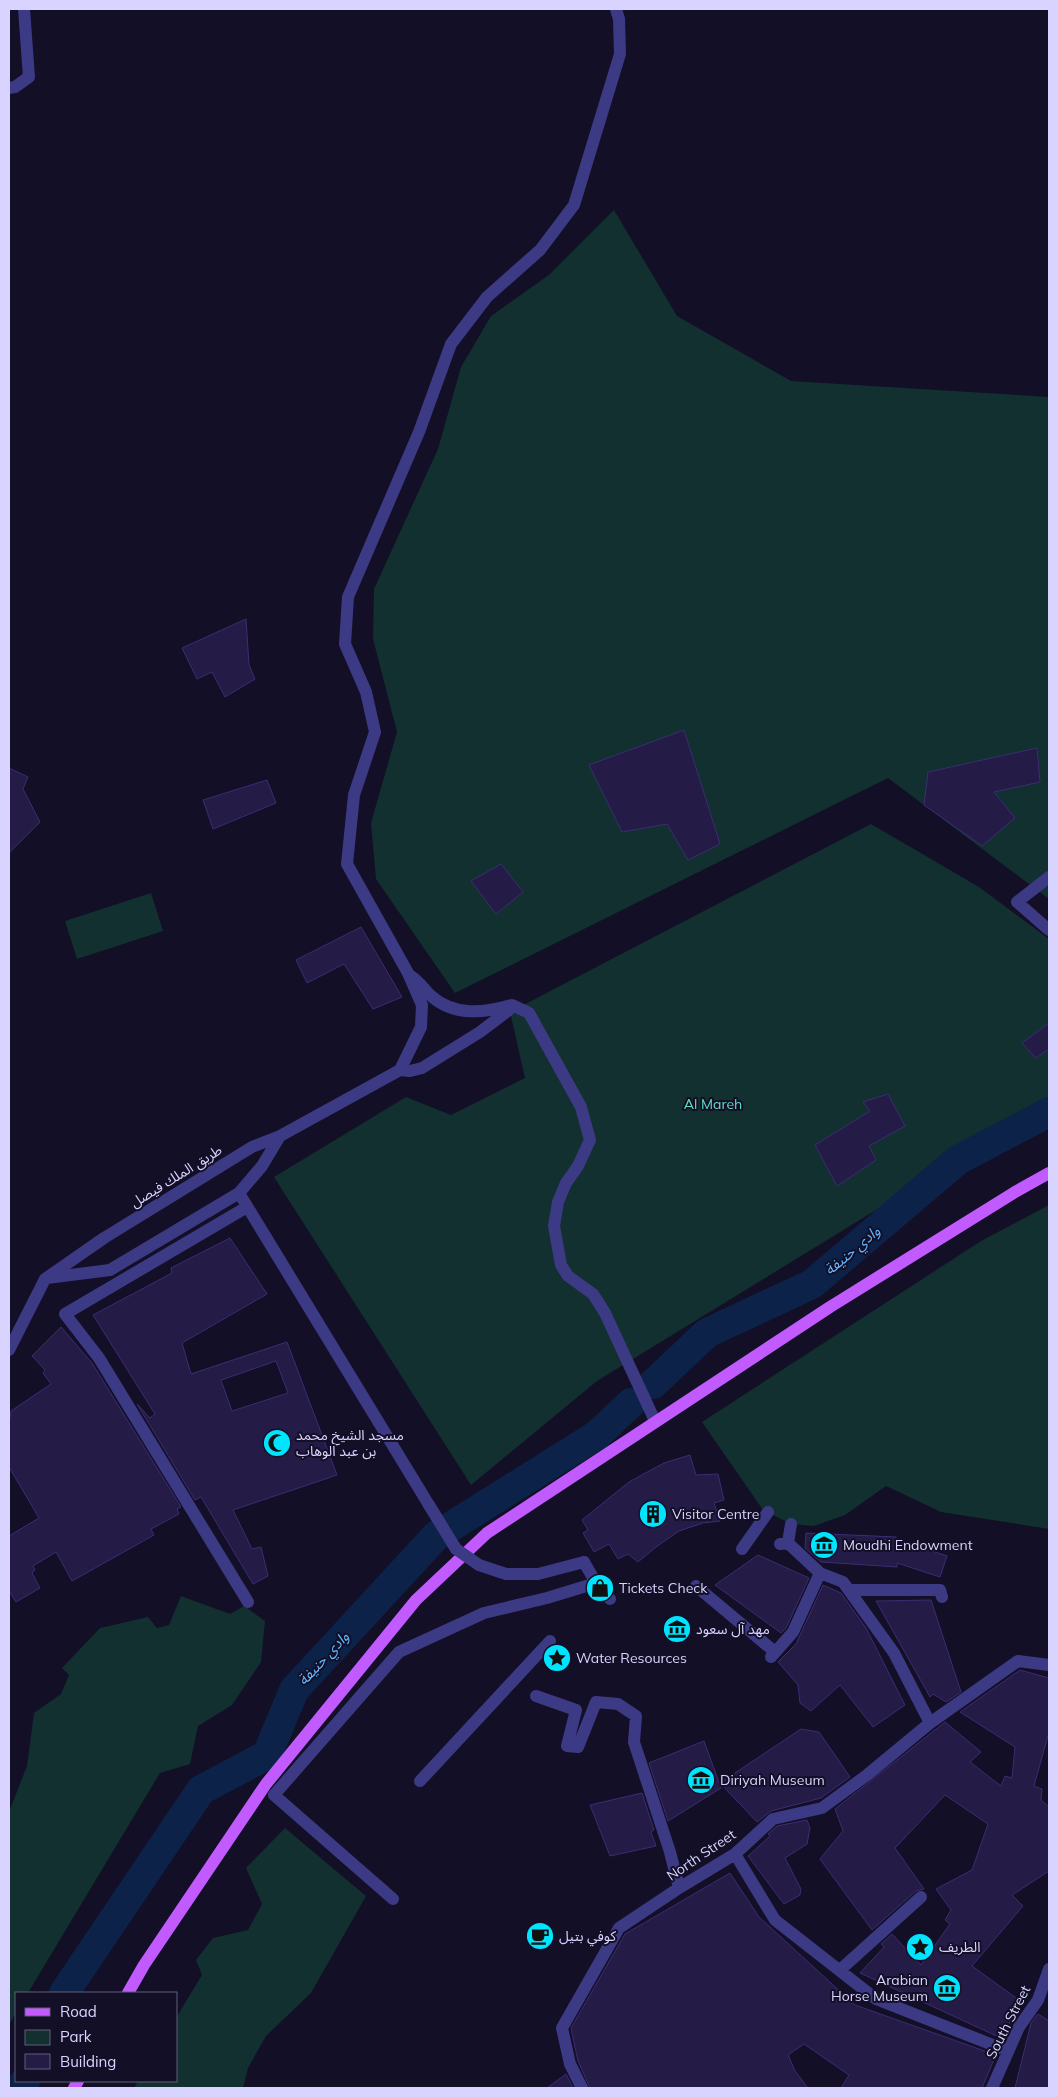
<svg xmlns="http://www.w3.org/2000/svg" width="1058" height="2097" viewBox="0 0 1058 2097" font-family="Mulish,'Noto Sans Arabic',sans-serif">
<style>
.green{fill:#12302f}
.lines{fill:none;stroke-linecap:round;stroke-linejoin:round}
.river{stroke:#0c2248;stroke-width:30}
.building{fill:#241b47;stroke:#3b2d73;fill-rule:evenodd}
.minor{stroke:#3d3a85;stroke-width:12}
.major{stroke:#c25bff;stroke-width:12}
.minor-bridge{stroke:#3d3a85;stroke-width:12}
.labels{text-anchor:middle;dominant-baseline:central;stroke-width:4;stroke-linejoin:round;paint-order:stroke}
.park-label{font-size:14px;fill:#5fe0c0;stroke:#130f26}
.street-label{font-size:14px;fill:#d9d4ff;stroke:#130f26}
.poi-label{font-size:14px;fill:#d9d4ff;stroke:#130f26;text-anchor:start}
.water-label{font-size:15px;font-style:italic;fill:#62b6ff;stroke:#130f26}
</style>
<rect width="100%" height="100%" fill="#130f26"/>
<path class="green" d="M614 210 677 316 791 381 1049 397V899L888 778 455 993 376 879 371 823 397 732 373 639 374 589 438 449 461 367 491 316 550 274Z
M871 824 979 887 1049 939V1104L597 1381 471 1485 274 1177 406 1097 451 1115 525 1078 510 1012Z
M151 893 163 931 77 959 65 921Z
M1049 1205V1529L941 1512 886 1486 845 1515 814 1526 791 1524 763 1510 702 1422 981 1241Z
M181 1596 230 1614 244 1606 265 1621 261 1662 232 1705 198 1726 190 1764 160 1773 28 1993H16V2012L9 2025V1812L27 1766 34 1713 61 1694 69 1675 62 1668 100 1628 148 1617 157 1628 169 1625Z
M285 1828 366 1896 311 1993 266 2036 248 2068 243 2088H134L138 2081H176V2018L202 1975 196 1960 213 1938 248 1930 262 1904 246 1868Z"/>
<g class="lines">
<path class="river" d="M653 1384 707 1333 812 1284 958 1160 1049 1112
M64 1993 201 1790 267 1755 294 1690 436 1536 597 1435 631 1403
M20 2088 25 2081"/>
</g>
<path class="building" d="M246 619 249 665 255 679 225 697 212 672 197 679 182 648Z
M684 730 720 844 688 860 667 824 622 832 589 765Z
M1037 748 1040 782 994 792 1015 818 982 846 924 805 928 772Z
M9 768 28 777 23 789 40 822 9 853Z
M267 780 276 803 213 829 203 800Z
M501 864 523 892 496 914 471 881Z
M361 927 402 997 373 1009 344 964 307 983 296 960Z
M1049 1023V1049L1036 1058 1022 1043Z
M888 1094 905 1126 869 1146 876 1160 837 1186 815 1145 870 1111 863 1102Z
M230 1238 267 1294 182 1343 191 1374 287 1342 337 1475 233 1510 252 1549 261 1547 268 1576 253 1584 201 1497 195 1500 137 1404 150 1418 155 1414 93 1315 172 1273 171 1268ZM276 1361 288 1393 232 1411 221 1380Z
M61 1327 92 1363 181 1507 177 1509 179 1514 151 1529 154 1535 72 1581 56 1552 33 1566 35 1570 32 1573 40 1588 16 1602 9 1591V1536L39 1518 9 1467V1424L11 1411 51 1384 43 1373 45 1370 32 1356Z
M690 1455 696 1475 718 1474 724 1500 714 1503 720 1521 703 1523 679 1531 656 1547 638 1562 628 1554 618 1559 609 1544 594 1552 583 1533 588 1530 582 1520 629 1482 664 1463Z
M806 1533 896 1537V1539L947 1556 940 1577 897 1563V1567L821 1562 805 1548Z
M758 1555 809 1578 786 1628 781 1633 715 1585Z
M823 1585 841 1593 866 1628 905 1705 873 1727 840 1685 811 1711 800 1703 798 1685 778 1662 796 1644Z
M931 1600 961 1692 946 1702 933 1694 930 1697 876 1601Z
M1020 1670 1049 1678V1732L1034 1786 1042 1789 1041 1800 1049 1807V1871L1012 1895 1023 1906 972 1966 1019 2000 1003 2039 860 1973 884 1947 881 1944 892 1934 921 1965 950 1924 945 1920 951 1910 936 1889 972 1870 988 1824 945 1795 895 1848 924 1889 916 1891 872 1930 820 1859 843 1831 835 1809 945 1722 981 1752 970 1762 1001 1786 1005 1776 1012 1778 1015 1747 960 1712Z
M801 1729 819 1732 850 1777 821 1798 771 1811 757 1822 720 1783Z
M704 1741 721 1788 668 1821 649 1763Z
M642 1793 654 1830 651 1832 656 1846 610 1856 590 1805Z
M807 1820 810 1828 807 1844 785 1858 801 1889 800 1895 784 1904 748 1856 770 1836 768 1834 777 1826Z
M730 1873 759 1917 855 2005 996 2055 982 2088H841L849 2075 804 2044 788 2055 795 2071 808 2088H590L578 2061 571 2028 625 1934Z
M1038 2014 1049 2021V2088H1015L1031 2023Z
M566 2074 573 2088H547Z"/>
<g class="lines">
<path class="minor" d="M9 88 15 87 29 77 24 9
M1049 877 1017 902 1049 930
M411 976C419 981 424 989 430 995 454 1017 484 1013 512 1005L529 1013 581 1107 590 1140 578 1166 566 1183 558 1202 554 1226 561 1265 568 1276 593 1294 605 1313 655 1421
M400 1070 421 1027 422 1005 408 973 347 864 354 795 375 732 366 692 345 644 348 597 419 432 451 344 487 297 540 250 574 205 620 54 619 19 616 9
M400 1070 410 1071 422 1068 480 1032 509 1010
M239 1193 429 1505
M247 1207 65 1314 99 1358 248 1602
M47 1278 110 1270 239 1193 262 1166 280 1136
M9 1350 45 1279 104 1238 252 1147 280 1136 400 1070
M788 1543 791 1524
M780 1544 788 1543 820 1573 843 1582 894 1653 930 1723
M742 1549 768 1512
M584 1562 596 1583 610 1599
M696 1586 775 1652
M849 1590H940L942 1597
M771 1657 793 1632 820 1573
M536 1696 576 1710 567 1746 578 1747 596 1702 618 1704 636 1716 634 1742 670 1852 679 1888
M420 1781 550 1641
M735 1854 775 1920 876 1999 1008 2051
M393 1899 274 1795 399 1652 484 1613 547 1598 596 1583
M840 1970 921 1897
M582 2088 570 2064 562 2028 619 1928 679 1888 735 1854 773 1819 822 1808 867 1775 930 1723 1018 1661 1049 1665
M992 2088 1019 2027 1038 2000 1049 1969"/>
<path class="major" d="M128 1993 144 1965 266 1784 416 1600 487 1533 830 1307 1015 1192 1049 1173
M74 2088 78 2081"/>
<path class="minor-bridge" d="M429 1505 456 1549 479 1565 506 1574H538L584 1562"/>
</g>
<defs>
<symbol id="mosque-disc" viewBox="-11 -11 22 22"><circle r="9.5" fill="#00e5ff" stroke="#130f26"/><path d="M3.5-4.9A6 6 0 1 0 3.5 4.9A5 5 0 1 1 3.5-4.9Z" fill="#111"/></symbol>
<symbol id="building-disc" viewBox="-11 -11 22 22"><circle r="9.5" fill="#00e5ff" stroke="#130f26"/><path d="M-4-6H4V6H1V3H-1V6H-4ZM-2.5-4.3h1.7v1.8h-1.7ZM.8-4.3h1.7v1.8H.8ZM-2.5-1h1.7V.8h-1.7ZM.8-1h1.7V.8H.8Z" fill="#111"/></symbol>
<symbol id="museum-disc" viewBox="-11 -11 22 22"><circle r="9.5" fill="#00e5ff" stroke="#130f26"/><path d="M0-6L6-3V-2H-6V-3ZM-5-1h2V3h-2ZM-1-1h2V3h-2ZM3-1h2V3H3ZM-6 4H6V6H-6Z" fill="#111"/></symbol>
<symbol id="shop-disc" viewBox="-11 -11 22 22"><circle r="9.5" fill="#00e5ff" stroke="#130f26"/><path d="M-5-2.5h2.3a2.7 3.5 0 0 1 5.4 0H5L5.5 6h-11ZM-1.5-2.5h3a1.5 2.3 0 0 0-3 0Z" fill="#111"/></symbol>
<symbol id="sight-disc" viewBox="-11 -11 22 22"><circle r="9.5" fill="#00e5ff" stroke="#130f26"/><path d="M0-6L1.8-2.2L6-1.7L2.9 1.2L3.7 5.4L0 3.3L-3.7 5.4L-2.9 1.2L-6-1.7L-1.8-2.2Z" fill="#111"/></symbol>
<symbol id="cafe-disc" viewBox="-11 -11 22 22"><circle r="9.5" fill="#00e5ff" stroke="#130f26"/><path d="M-5.5-4.5H6V0H3Q3 3.5 0 3.5H-2.5Q-5.5 3.5-5.5 0ZM3-3.2v2h1.7v-2ZM-6 4.5H4V6H-6Z" fill="#111"/></symbol>
</defs>
<g fill-rule="evenodd">
<use href="#mosque-disc" x="261" y="1427" width="32" height="32"/>
<use href="#building-disc" x="637" y="1498" width="32" height="32"/>
<use href="#museum-disc" x="808" y="1529" width="32" height="32"/>
<use href="#shop-disc" x="584" y="1572" width="32" height="32"/>
<use href="#museum-disc" x="661" y="1613" width="32" height="32"/>
<use href="#sight-disc" x="541" y="1642" width="32" height="32"/>
<use href="#museum-disc" x="685" y="1764" width="32" height="32"/>
<use href="#cafe-disc" x="524" y="1920" width="32" height="32"/>
<use href="#sight-disc" x="904" y="1931" width="32" height="32"/>
<use href="#museum-disc" x="931" y="1972" width="32" height="32"/>
</g>
<g class="labels">
<g class="park-label">
<text x="713" y="1104">Al Mareh</text>
</g>
<g class="street-label">
<text transform="translate(176 1176) rotate(-32)">طريق الملك فيصل</text>
<text transform="translate(701 1855) rotate(-34)">North Street</text>
<text transform="translate(1008 2022) rotate(-63)">South Street</text>
</g>
<g class="poi-label">
<text x="296" y="1435">مسجد الشيخ محمد<tspan x="296" dy="16">بن عبد الوهاب</tspan></text>
<text x="672" y="1514">Visitor Centre</text>
<text x="843" y="1545">Moudhi Endowment</text>
<text x="619" y="1588">Tickets Check</text>
<text x="696" y="1629">مهد آل سعود</text>
<text x="576" y="1658">Water Resources</text>
<text x="720" y="1780">Diriyah Museum</text>
<text x="559" y="1936">كوفي بتيل</text>
<text x="939" y="1947">الطريف</text>
<text x="928" y="1980" text-anchor="end">Arabian<tspan x="928" dy="16">Horse Museum</tspan></text>
</g>
<g class="water-label">
<text transform="translate(852 1250) rotate(-40)">وادي حنيفة</text>
<text transform="translate(323 1658) rotate(-47)">وادي حنيفة</text>
</g>
</g>
<rect width="1058" height="2097" fill="none" stroke="#d9d4ff" stroke-width="20"/>
<rect x="15" y="1992" width="162" height="90" fill="#130f26" stroke="#625e7d"/>
<rect x="25" y="2008" width="25" height="8" fill="#c25bff" stroke="#625e7d"/>
<text x="60" y="2017" font-size="15" fill="#d9d4ff">Road</text>
<rect x="25" y="2030" width="25" height="15" fill="#12302f" stroke="#625e7d"/>
<text x="60" y="2042" font-size="15" fill="#d9d4ff">Park</text>
<rect x="25" y="2054" width="25" height="15" fill="#241b47" stroke="#625e7d"/>
<text x="60" y="2067" font-size="15" fill="#d9d4ff">Building</text>
</svg>
